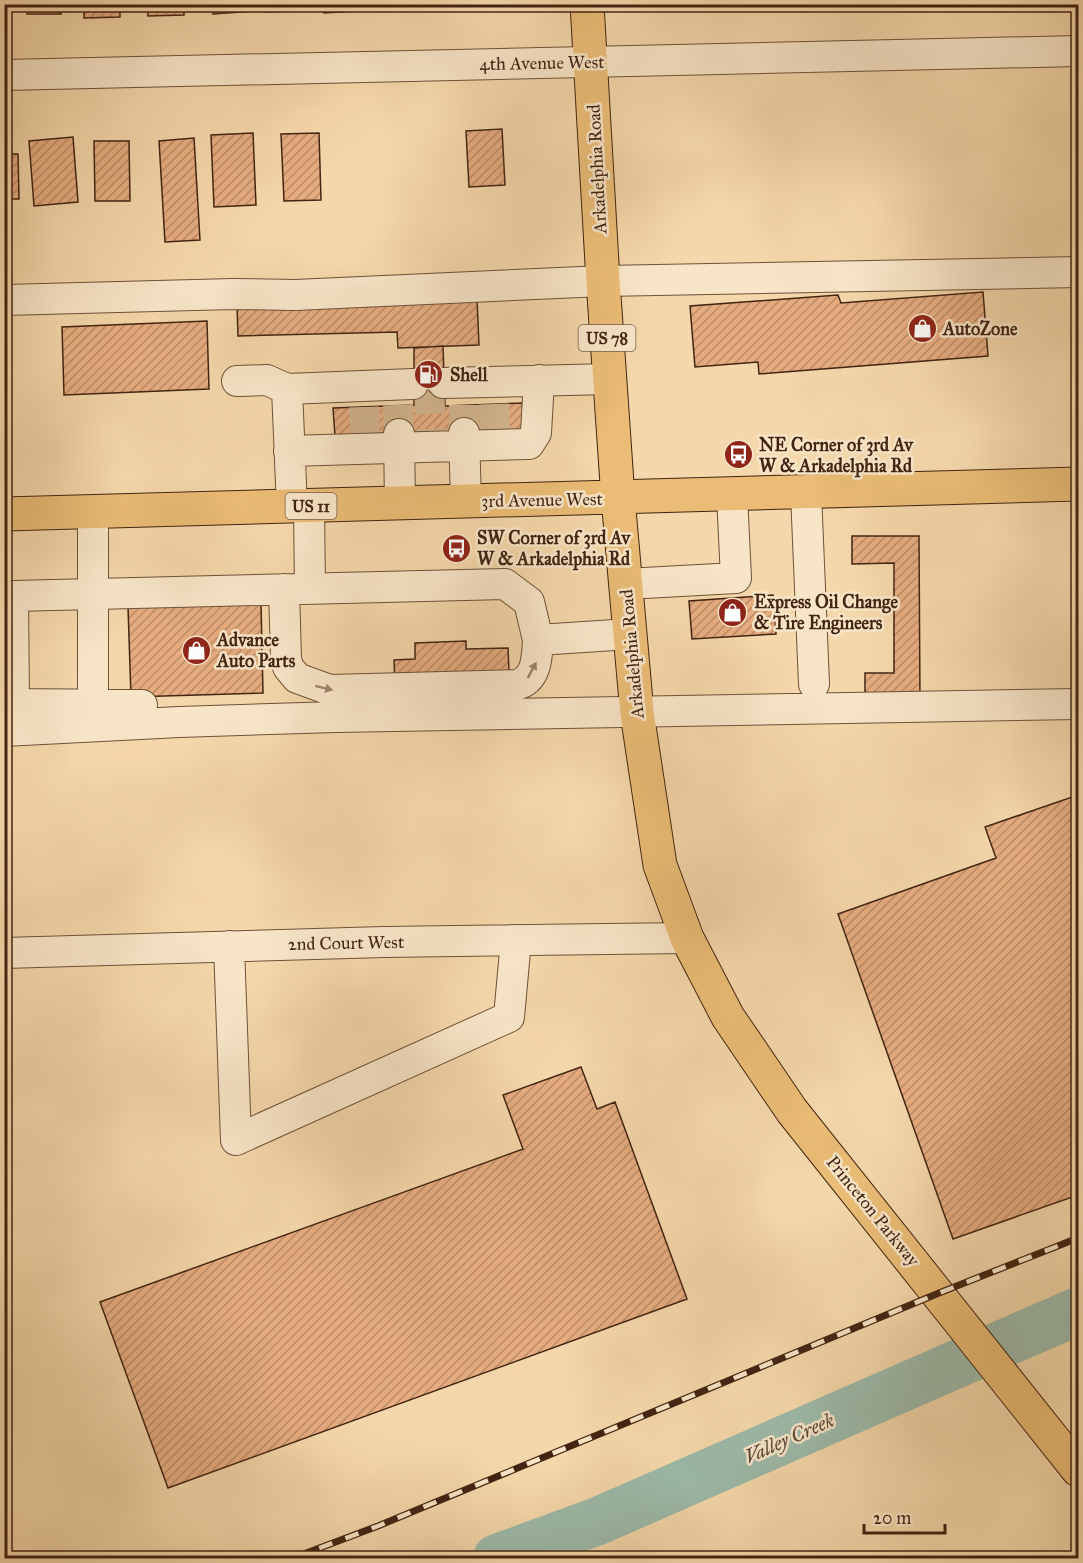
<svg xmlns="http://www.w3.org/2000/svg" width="1083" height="1563" viewBox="0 0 1083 1563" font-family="'IM FELL Great Primer',serif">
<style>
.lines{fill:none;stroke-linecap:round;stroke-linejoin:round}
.river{stroke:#9cbaa9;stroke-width:48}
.building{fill:url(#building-hatch);stroke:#422412;stroke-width:1.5}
.minor-tunnel{stroke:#d0b38c;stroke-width:30;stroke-dasharray:30 15;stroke-linecap:butt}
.minor-casing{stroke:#6e5138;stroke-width:32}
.major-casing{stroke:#422412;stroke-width:35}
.minor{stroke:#f8e5c8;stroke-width:30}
.major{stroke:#eabc75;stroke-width:33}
.rail-casing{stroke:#422412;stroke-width:7}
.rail{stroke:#f8e5c8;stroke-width:4.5;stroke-dasharray:14;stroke-linecap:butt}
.oneway{fill:#9d846d}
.labels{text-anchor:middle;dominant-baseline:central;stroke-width:5;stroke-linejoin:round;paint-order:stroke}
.shield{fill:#f8e5c8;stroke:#795e49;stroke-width:1.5}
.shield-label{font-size:16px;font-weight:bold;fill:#422412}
.street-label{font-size:18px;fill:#422412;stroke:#f8e5c8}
.poi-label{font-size:18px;font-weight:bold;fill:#422412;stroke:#f8e5c8;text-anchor:start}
.water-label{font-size:20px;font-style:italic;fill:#584a38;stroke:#f8e5c8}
</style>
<defs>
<pattern id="building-hatch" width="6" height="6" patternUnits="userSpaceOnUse" patternTransform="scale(1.5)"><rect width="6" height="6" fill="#e6ac7f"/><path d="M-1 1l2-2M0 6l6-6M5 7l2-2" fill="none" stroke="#bc8c67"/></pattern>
</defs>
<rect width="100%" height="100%" fill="#f4d7aa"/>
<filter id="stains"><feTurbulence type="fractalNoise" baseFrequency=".00333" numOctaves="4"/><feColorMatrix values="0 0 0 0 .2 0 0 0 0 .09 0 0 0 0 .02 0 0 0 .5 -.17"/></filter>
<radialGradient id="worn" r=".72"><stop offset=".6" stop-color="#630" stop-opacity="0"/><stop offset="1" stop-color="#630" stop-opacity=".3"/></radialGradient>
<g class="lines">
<path class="river" d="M497 1558 598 1521 1078 1311"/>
</g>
<path class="building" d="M27 4H61V14H27Z
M84 4H120V17L84 18Z
M147 4H184V15L148 16Z
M212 4H254V11L213 14Z
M266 4H314V10L266 12Z
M324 4H374V10L324 13Z
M395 4H440V7L395 8Z
M452 4H494V6L452 7Z
M502 129 505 185 469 187 466 131Z
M253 133 256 205 214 207 211 135Z
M319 133 321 200 284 201 281 134Z
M73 137 78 202 34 206 29 141Z
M194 138 200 240 165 242 159 141Z
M94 141H129L130 201H95Z
M4 154H18L19 199H4Z
M983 292 988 356 759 374 758 362 695 367 690 306 838 295 841 303Z
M477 299 479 345 398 348 397 332 238 336 237 305Z
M207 321 209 389 64 395 62 327Z
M443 346 445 406 523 403 525 431 335 436 333 408 414 405V348Z
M852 536H919L920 703 865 704V673H894V563L852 564Z
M773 595 776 634 692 639 689 601Z
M261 603 263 693 131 697 128 607Z
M466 641V649L508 648 509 672 395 684 394 660 415 659V643Z
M1078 795V1195L953 1239 838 914 996 858 985 827Z
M581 1067 597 1109 615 1102 687 1299 168 1488 100 1302 523 1149 503 1095Z"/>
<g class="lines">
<path class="minor-tunnel" d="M429 384 431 434
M494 404 495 433
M398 405 399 434
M464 405V433
M364 407 365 435"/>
<defs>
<path id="minor" d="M4 75 1078 51
M4 300 233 294 295 295 603 281 1078 272
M237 381 267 380 287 389
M443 383 610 379
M464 433 466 502
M399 434 400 504
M289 451 529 444 536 433 539 380
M806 493 814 684
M309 506 310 589
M292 507 287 389 413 384
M626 584 736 578 732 495
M284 589 286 658 288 667 297 678 330 690 516 685C537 680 537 657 538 640
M4 704 142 705
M14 705 13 596 505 584 529 602 538 640 630 634
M93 705V512
M4 731 179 722 336 717 1078 704
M229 946 236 1140 509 1017 516 940
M4 953 384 942 687 938"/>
<path id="major" d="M587 4 603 281 618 498 637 713 660 865 687 938 728 1017 792 1111 1078 1470
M4 514 1078 484"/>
</defs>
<use href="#minor" class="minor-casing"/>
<use href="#major" class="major-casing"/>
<use href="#minor" class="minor"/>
<use href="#major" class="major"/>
<defs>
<path id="rail" d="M293 1558 378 1526 939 1293 1078 1238"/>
</defs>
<use href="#rail" class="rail-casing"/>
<use href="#rail" class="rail"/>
</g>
<defs><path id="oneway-solid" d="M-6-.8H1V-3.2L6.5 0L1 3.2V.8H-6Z" transform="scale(1.5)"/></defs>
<g class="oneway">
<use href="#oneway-solid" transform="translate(532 670) rotate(-62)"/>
<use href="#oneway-solid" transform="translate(324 688) rotate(14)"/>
</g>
<defs>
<symbol id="shop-disc" viewBox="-11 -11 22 22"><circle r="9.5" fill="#8f2418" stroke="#f8e5c8"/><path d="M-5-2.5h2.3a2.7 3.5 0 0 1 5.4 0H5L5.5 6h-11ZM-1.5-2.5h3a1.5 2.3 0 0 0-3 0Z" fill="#fff"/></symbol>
<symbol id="fuel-disc" viewBox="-11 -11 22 22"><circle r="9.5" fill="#8f2418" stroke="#f8e5c8"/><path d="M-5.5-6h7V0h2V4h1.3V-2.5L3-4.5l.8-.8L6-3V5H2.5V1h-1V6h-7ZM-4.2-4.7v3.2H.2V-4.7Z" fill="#fff"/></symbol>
<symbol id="bus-disc" viewBox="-11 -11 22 22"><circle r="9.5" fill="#8f2418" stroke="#f8e5c8"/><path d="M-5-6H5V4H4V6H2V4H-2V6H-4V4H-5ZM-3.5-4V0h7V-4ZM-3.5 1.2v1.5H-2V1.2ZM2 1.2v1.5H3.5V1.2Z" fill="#fff"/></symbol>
</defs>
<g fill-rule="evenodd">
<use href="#shop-disc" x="906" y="312" width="33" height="33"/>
<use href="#fuel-disc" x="412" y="358" width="33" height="33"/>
<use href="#bus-disc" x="722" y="438" width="33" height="33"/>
<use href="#bus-disc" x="440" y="532" width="33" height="33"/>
<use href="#shop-disc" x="716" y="596" width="33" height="33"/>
<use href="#shop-disc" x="180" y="634" width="33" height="33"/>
</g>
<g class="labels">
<g class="shield">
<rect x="578.5" y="325" width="57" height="26" rx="4.5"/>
<rect x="285.5" y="493" width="51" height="26" rx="4.5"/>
</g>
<g class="shield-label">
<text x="607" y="338">US 78</text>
<text x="311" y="506">US 11</text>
</g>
<g class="street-label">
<text transform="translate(542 63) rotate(-1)">4th Avenue West</text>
<text transform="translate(597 169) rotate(-93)">Arkadelphia Road</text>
<text transform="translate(542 500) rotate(-1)">3rd Avenue West</text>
<text transform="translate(632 654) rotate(-95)">Arkadelphia Road</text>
<text transform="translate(346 943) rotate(-1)">2nd Court West</text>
<text transform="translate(873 1211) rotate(51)">Princeton Parkway</text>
</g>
<g class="poi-label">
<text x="943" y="329">AutoZone</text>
<text x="450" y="375">Shell</text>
<text x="759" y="445">NE Corner of 3rd Av<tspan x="759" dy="21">W &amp; Arkadelphia Rd</tspan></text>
<text x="477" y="538">SW Corner of 3rd Av<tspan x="477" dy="21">W &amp; Arkadelphia Rd</tspan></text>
<text x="754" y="602">Express Oil Change<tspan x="754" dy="21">&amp; Tire Engineers</tspan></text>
<text x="217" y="640">Advance<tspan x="217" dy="21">Auto Parts</tspan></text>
</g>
<g class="water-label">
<text transform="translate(789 1438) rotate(-24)">Valley Creek</text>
</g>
</g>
<rect width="1083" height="1563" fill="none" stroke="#f4d7aa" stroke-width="24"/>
<rect x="6" y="6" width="1071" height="1551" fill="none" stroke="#422412" stroke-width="3"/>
<rect x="12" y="12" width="1059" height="1539" fill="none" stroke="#422412" stroke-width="1.5"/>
<path d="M864 1524v9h81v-9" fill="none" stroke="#422412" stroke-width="3"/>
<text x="873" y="1524" font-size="18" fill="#422412" stroke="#f8e5c8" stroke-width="4.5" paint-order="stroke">20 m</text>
<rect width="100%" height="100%" filter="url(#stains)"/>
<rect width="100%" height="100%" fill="url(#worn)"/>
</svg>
